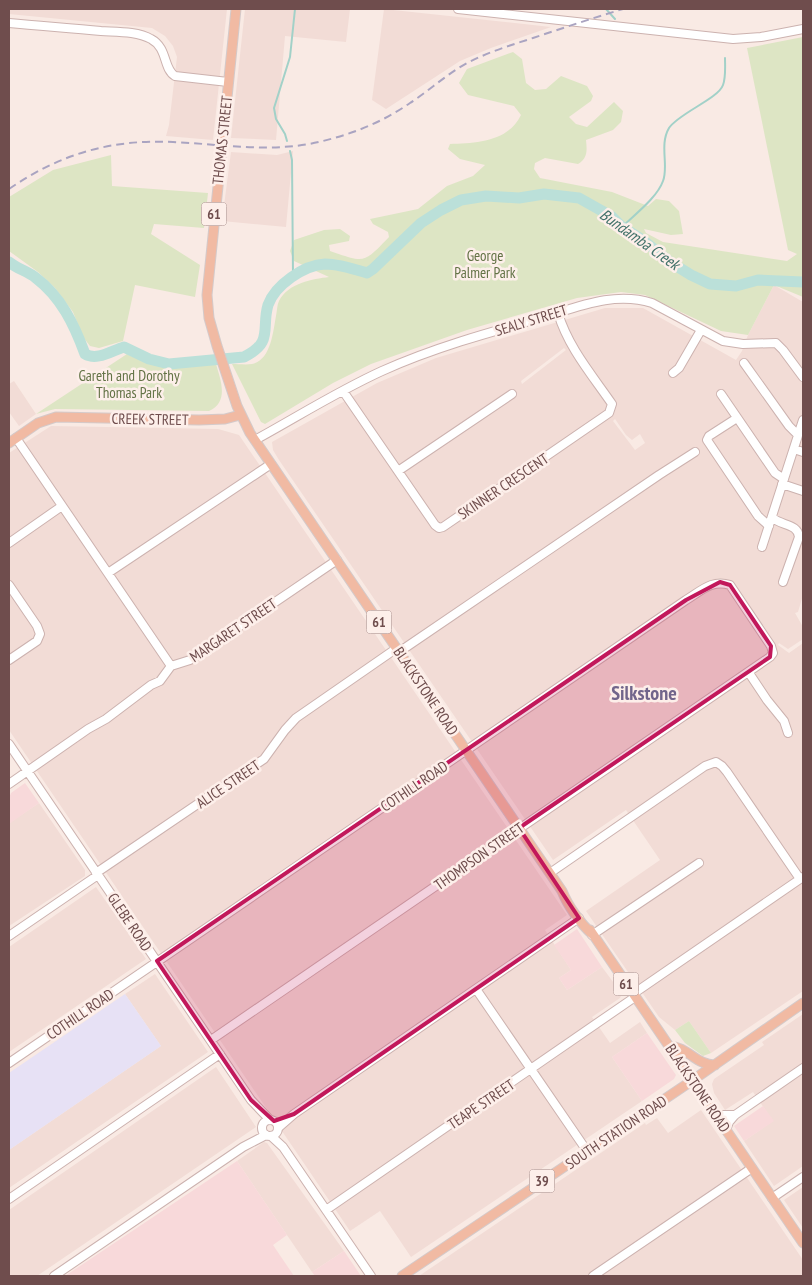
<svg xmlns="http://www.w3.org/2000/svg" width="812" height="1285" viewBox="0 0 812 1285" font-family="'PT Sans Narrow',sans-serif">
<style>
.residential{fill:#f2dcd6;fill-rule:evenodd}
.commercial{fill:#f8d9da}
.education{fill:#e7e1f5}
.green{fill:#dde5c4}
.lines{fill:none;stroke-linecap:round;stroke-linejoin:round}
.stream{stroke:#a2d1c8;stroke-width:2}
.river{stroke:#bbe0d9;stroke-width:11}
.minor-casing{stroke:#ccb2af;stroke-width:10}
.major-casing{stroke:#d4caca;stroke-width:11}
.minor{stroke:#fff;stroke-width:8}
.major{stroke:#f1baa3;stroke-width:9}
.rail{stroke:#aaa4c1;stroke-width:2;stroke-dasharray:8 5;stroke-linecap:butt}
.marked{fill:#c2185b;fill-opacity:0.2;stroke:#c2185b;stroke-width:4;stroke-linejoin:round}
.labels{text-anchor:middle;dominant-baseline:central;stroke-width:5;stroke-linejoin:round;paint-order:stroke}
.shield{fill:#fdefea;stroke:#9a7e7c;stroke-width:1}
.shield-label{font-size:14px;font-weight:bold;fill:#6f4d4d}
.street-label{font-size:15px;fill:#6f4d4d;stroke:#fdefea}
.park-label{font-size:15px;fill:#637346;stroke:#fdefea}
.water-label{font-size:16px;font-style:italic;fill:#42726a;stroke:#fdefea}
.district-label{font-size:20px;font-weight:bold;fill:#71658b;stroke:#fdefea}
</style>
<rect width="100%" height="100%" fill="#f9eae4"/>
<path class="residential" d="M9 9H227L213 140 166 136 169 125 177 57 173 46 165 36 152 28 9 14Z
M245 9H350L346 42 285 36 276 140 231 138Z
M384 9 551 27 491 48 460 61 386 109 372 100Z
M293 151 286 227 222 221 231 152 277 155Z
M774 285 803 302V595L798 612 795 613 803 627V639L788 649 779 643 778 645 789 653 803 643V991L711 1053 689 1021 675 1030 659 1017 586 911 660 860 626 810 553 860 279 460 273 450 272 442 377 383 436 358 605 308H643L736 360 742 351 748 335ZM564 348 566 350 522 384 521 381ZM615 419 626 435 632 440 640 434 645 443 635 450 613 421Z
M14 381 36 414 19 426 9 412V384Z
M51 426 218 429 239 435 567 915 545 930 571 970 559 978 567 990 602 967 622 994 620 998 592 1017 610 1043 640 1022 647 1033 612 1057 642 1101 411 1257 380 1211 350 1231 9 730V453Z
M39 803 85 870V876L9 926V823Z
M96 887 146 959 9 1052V947Z
M155 974 208 1052 9 1188V1150L161 1046 125 994Z
M803 1014V1166L774 1186 744 1141 773 1121 753 1092 725 1110 714 1093 712 1084 714 1079 764 1045 762 1042Z
M216 1067 256 1127 37 1276H9V1210Z
M701 1110 803 1260V1276H419L645 1123 646 1125 657 1118 668 1133Z
M264 1142 267 1143 344 1251 312 1272 237 1161Z
M803 1187V1228L784 1200Z"/>
<path class="commercial" d="M25 783 39 803 9 824V798L11 793Z
M577 929 602 967 567 990 559 978 571 970 554 945Z
M647 1033 676 1075 674 1079 642 1101 612 1057Z
M763 1106 774 1121 744 1141 734 1126Z
M237 1161 287 1235 273 1245 294 1276H65Z
M344 1251 361 1276H315L312 1272Z"/>
<path class="education" d="M125 994 161 1046 9 1150V1073Z"/>
<path class="green" d="M803 37V297L774 285 748 335 721 331 645 295 621 292 577 298 467 330 371 364 333 383 265 424 261 422 232 364C238 364 246 365 252 364 271 360 273 332 276 316 277 311 277 305 279 301 288 283 313 279 329 277L294 261 290 251 294 240 324 230 340 229 350 236 349 241 329 245 330 251C365 263 363 264 389 237L388 232 373 224 370 219 418 209 447 186 473 176 485 165 460 159 448 149 450 144C476 143 508 142 521 115L514 106 468 95 459 83 467 69 513 52 522 59 526 83 535 90 546 89 561 76 587 86 593 96 591 101 569 117 576 124 587 127 614 102 623 111 621 122 613 130 586 140C587 150 588 158 578 164L545 158 535 163 534 169 540 178 612 192 648 206 656 199 669 201 679 211 683 234 671 235 644 229 646 233 663 242 787 261 797 254 788 250 747 48Z
M111 155 112 186 208 193 204 228 154 224 151 234 200 265 195 297 135 285 123 341 99 348 90 346 83 337 73 312 55 288 38 272 9 251V197L53 170Z
M127 354 147 363 170 368 216 364C221 381 229 402 209 411L55 409 36 414Z
M689 1021 711 1053 703 1056 685 1043 675 1030Z"/>
<g class="lines">
<path class="stream" d="M606 9 615 19
M287 141 285 134 276 119 274 108 290 57 295 9
M290 151 292 160 293 275
M622 227C634 215 657 198 663 181 669 166 659 145 669 128 679 113 718 99 723 85 726 77 725 66 725 58"/>
<path class="river" d="M9 262C17 269 28 271 36 278 61 297 74 324 85 354 97 361 111 351 124 347L149 359 169 364 244 357C274 342 261 329 268 305 275 285 304 265 325 264 339 264 354 269 367 273L373 269 421 223 441 210 461 200 486 196 519 198 544 194 579 198 611 216 622 227 644 241 670 262 691 275 710 284 736 286 758 280 803 282"/>
<defs>
<path id="minor" d="M458 9 733 39 761 37 803 29
M9 23C40 26 70 28 101 31 116 32 137 31 151 39 168 48 163 69 175 76L228 82
M744 363 789 426 798 435
M673 373 679 368 701 330
M343 391 435 525 439 528 443 527 609 413 612 404C592 375 568 347 558 313
M721 394 775 473 784 479
M737 418 709 436 707 440 758 516 769 526
M16 438 171 666
M255 440C297 417 338 391 382 371 433 348 487 333 541 318 578 307 614 291 652 303L723 341 743 344 776 343 783 350 803 377
M794 449 803 452
M398 471 512 394
M782 484 803 491
M772 517C780 526 798 523 799 537L783 582
M9 543 62 506
M762 547 803 420
M108 573 271 464
M9 585 37 626 40 634 37 641 9 660
M399 652 659 475 695 452
M749 673 767 700 784 721 788 733
M9 744 251 1100 270 1120
M9 784 88 729 106 719 151 685 160 681 171 666 190 660 337 560
M96 873 264 759 285 730 296 718 397 648
M550 873 705 766 716 762 722 766 727 772 800 879
M592 935 699 863
M9 936 98 875
M476 989 587 1151
M633 994 803 877
M9 1063 686 600C701 591 712 579 730 585L771 646 773 653 770 657 211 1040
M716 1115H735
M262 1128a8 8 0 1 1 16 0a8 8 0 1 1-16 0Z
M278 1128 294 1114 579 918
M726 1130 729 1122 735 1115 803 1068
M271 1136 283 1147 371 1276
M772 1198 803 1177
M9 1199 220 1054
M326 1210 635 997
M54 1276 243 1147 266 1135
M593 1276 752 1168"/>
<path id="major" d="M236 9 207 295 209 318 217 346 237 406 250 433 519 828 562 891C568 906 580 923 592 934
M9 443 38 423 56 417 199 420 225 419 240 415
M590 930 803 1243
M669 1046C688 1047 696 1065 715 1065
M402 1276 693 1080 803 1003"/>
</defs>
<use href="#minor" class="minor-casing"/>
<use href="#major" class="major-casing"/>
<use href="#minor" class="minor"/>
<use href="#major" class="major"/>
<path class="rail" d="M9 189C60 154 111 139 173 142 219 144 263 152 309 144 345 137 380 124 410 103 430 90 448 73 469 62 489 52 511 45 533 38 563 28 593 18 623 9"/>
</g>
<path class="marked" d="M720 582 730 585 771 646 770 657 519 828 579 918 294 1114 274 1121 251 1100 157 961 686 600Z"/>
<g class="labels">
<g class="shield">
<rect x="201.5" y="202.5" width="25" height="23" rx="4"/>
<rect x="366.5" y="610.5" width="25" height="23" rx="4"/>
<rect x="613.5" y="972.5" width="25" height="23" rx="4"/>
<rect x="529.5" y="1169.5" width="25" height="23" rx="4"/>
</g>
<g class="shield-label">
<text x="214" y="214">61</text>
<text x="379" y="622">61</text>
<text x="626" y="984">61</text>
<text x="542" y="1181">39</text>
</g>
<g class="street-label">
<text transform="translate(222 140) rotate(-84)">THOMAS STREET</text>
<text transform="translate(531 320) rotate(-17)">SEALY STREET</text>
<text transform="translate(150 419) rotate(1)">CREEK STREET</text>
<text transform="translate(503 486) rotate(-34)">SKINNER CRESCENT</text>
<text transform="translate(233 630) rotate(-34)">MARGARET STREET</text>
<text transform="translate(426 691) rotate(56)">BLACKSTONE ROAD</text>
<text transform="translate(228 784) rotate(-34)">ALICE STREET</text>
<text transform="translate(414 786) rotate(-34)">COTHILL ROAD</text>
<text transform="translate(479 856) rotate(-35)">THOMPSON STREET</text>
<text transform="translate(130 922) rotate(56)">GLEBE ROAD</text>
<text transform="translate(80 1014) rotate(-34)">COTHILL ROAD</text>
<text transform="translate(698 1088) rotate(56)">BLACKSTONE ROAD</text>
<text transform="translate(481 1104) rotate(-34)">TEAPE STREET</text>
<text transform="translate(616 1132) rotate(-34)">SOUTH STATION ROAD</text>
</g>
<g class="park-label">
<text x="485" y="255">George<tspan x="485" dy="17">Palmer Park</tspan></text>
<text x="129" y="375">Gareth and Dorothy<tspan x="129" dy="17">Thomas Park</tspan></text>
</g>
<g class="water-label">
<text transform="translate(640 239) rotate(35)">Bundamba Creek</text>
</g>
<g class="district-label">
<text x="644" y="693">Silkstone</text>
</g>
</g>
<rect width="812" height="1285" fill="none" stroke="#6f4d4d" stroke-width="20"/>
</svg>
